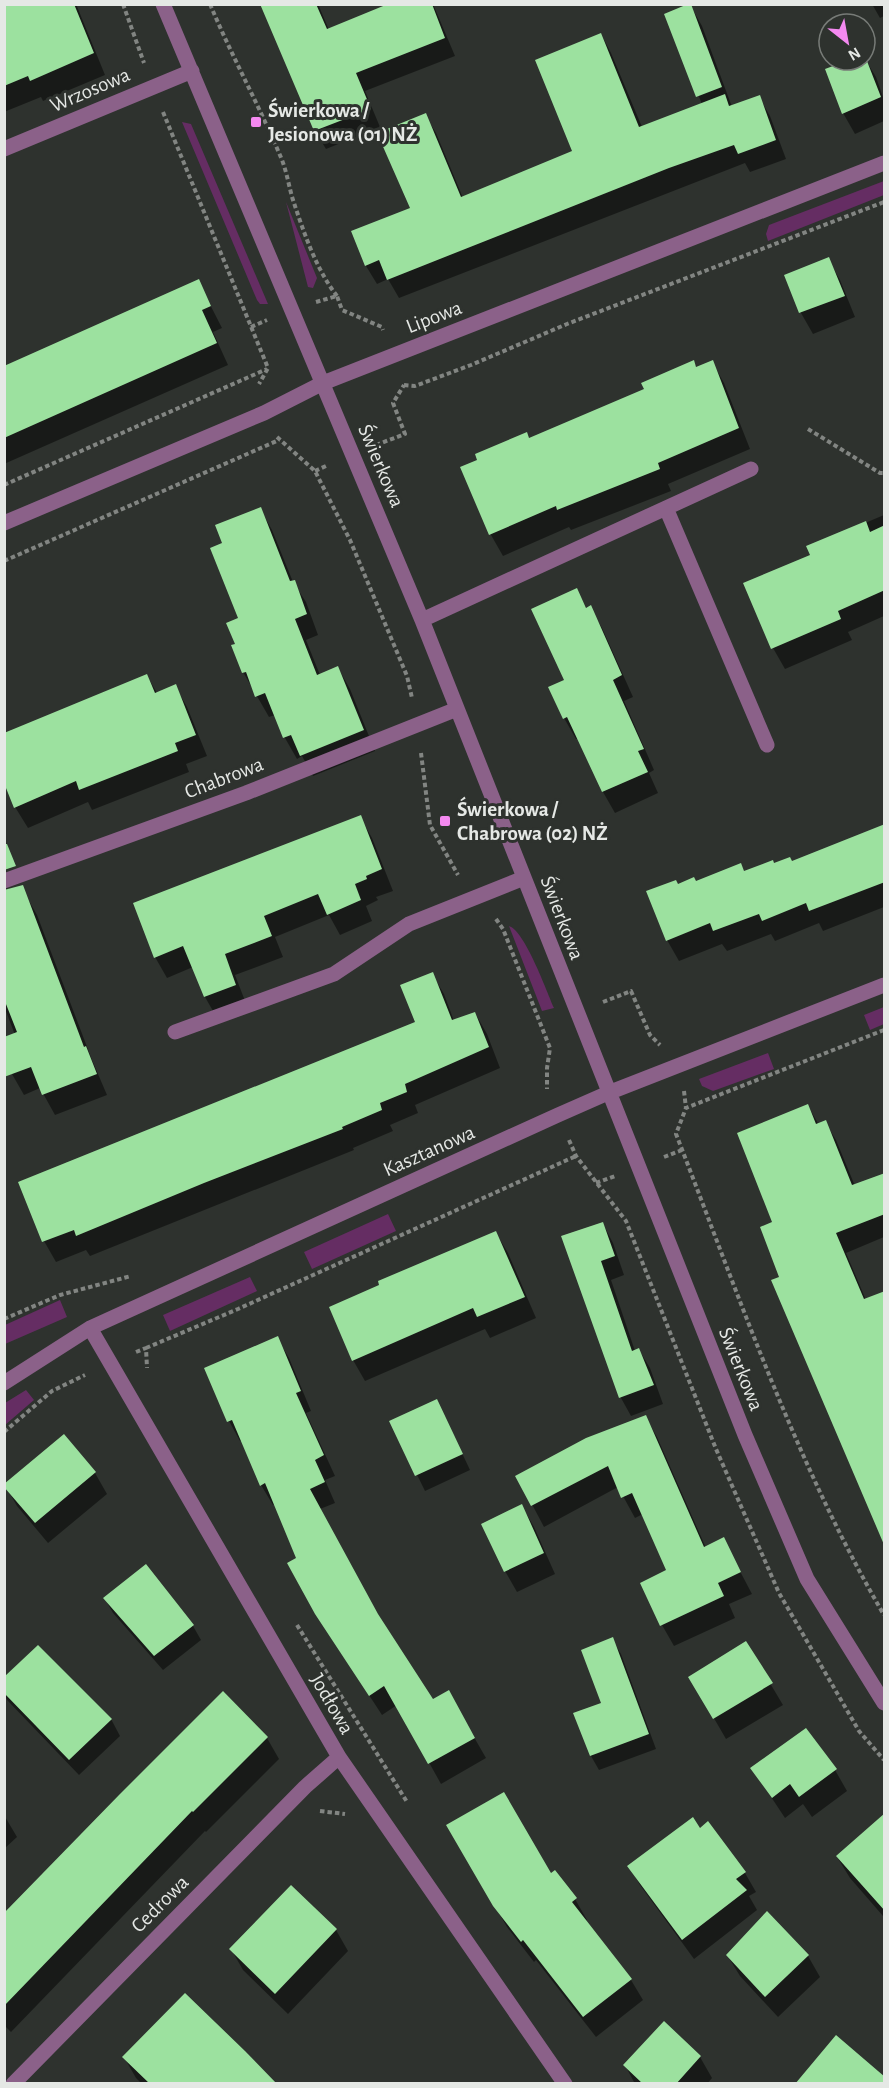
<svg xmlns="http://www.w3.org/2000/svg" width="889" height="2088" viewBox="0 0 889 2088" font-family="'Alegreya Sans',sans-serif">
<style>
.grass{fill:#652d63}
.shadow{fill:#0007}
.building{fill:#9ce19f}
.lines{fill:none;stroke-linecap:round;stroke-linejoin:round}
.path{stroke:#828582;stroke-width:4;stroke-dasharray:4.5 3;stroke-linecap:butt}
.minor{stroke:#8b6189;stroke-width:15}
.poi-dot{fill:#f489f0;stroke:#2e322e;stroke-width:2}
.labels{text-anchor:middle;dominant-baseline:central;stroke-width:6;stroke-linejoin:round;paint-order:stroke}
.street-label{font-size:21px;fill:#e5e8e5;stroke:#2e322e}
.poi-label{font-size:21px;font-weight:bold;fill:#e5e8e5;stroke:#2e322e;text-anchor:start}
</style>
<rect width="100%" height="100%" fill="#2e322e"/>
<path class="grass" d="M182 122 191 124 268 304H260L257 300Z
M884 181V195L768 241 766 234 769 225Z
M286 202 317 278 313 288 308 287Z
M509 926C525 931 547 992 554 1008L542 1011Z
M884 1007V1024L870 1030 864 1015Z
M768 1053 774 1069 713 1091 702 1086 699 1079Z
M388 1214 396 1231 312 1269 304 1252Z
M250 1277 257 1291 170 1331 163 1315Z
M60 1300 67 1317 5 1344V1325Z
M26 1390 34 1400 5 1425V1403Z"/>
<path class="shadow" d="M14 4H76L105 75 43 101 41 97 4 112V9Z
M262 4H318L329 30 392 4H433L455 56 365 91 380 127 326 149 315 131Z
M872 4H884V16L880 18Z
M690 5 702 26 732 107 759 97 770 116 786 159 750 172 745 163 399 298 388 279 377 284 366 266 353 231 412 209 425 115 436 133 463 198 574 152 601 34 611 53 642 127 702 104 665 15Z
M865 59 876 77 884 100V121L855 134 843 113 853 60Z
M828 259 840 280 855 317 813 334 801 313 786 276Z
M198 281 222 328 213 332 228 365 4 464V369Z
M693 362 697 368 712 362 724 383 750 449 668 484 671 491 571 530 569 527 503 556 491 535 462 468 646 390Z
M260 509 272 530 293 582 306 602 318 635 306 640 320 675 338 668 350 689 375 751 313 776 302 756 297 759 285 738 275 715 269 717 243 672 237 644 240 619 224 544Z
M884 515V616L848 632 852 640 785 669 773 648 745 584 811 556 808 547Z
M576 590 587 609 590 607 602 628 633 697 624 701 654 770 649 773 658 793 615 813 603 792 579 738 576 739 564 718 550 688 566 681Z
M147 676 157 693 175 686 187 707 207 756 186 764 189 772 92 810 88 802 28 828 15 807Z
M360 817 372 838 393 891 376 897 378 900 366 906 372 921 340 935 329 915 275 937 283 957 235 975 247 1006 217 1018 205 997 193 967 167 978 155 957Z
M884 821V907L823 931 819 923 775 941 771 934 727 951 722 944 679 961 667 940 678 886 791 863 884 826 883 822Z
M25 894 37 915 92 1060 107 1095 55 1115 40 1088 24 1095 12 1074 4 1056 15 1035 4 1006V902Z
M432 974 444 994 454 1021 475 1013 487 1034 500 1068 415 1105 418 1113 390 1125 393 1131 353 1148 354 1150 90 1256 86 1250 56 1262 44 1241 417 1023Z
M808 1106 819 1125 825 1122 836 1140 855 1186 884 1174V1237L846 1253 866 1300 884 1391 781 1278 774 1223Z
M603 1224 613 1243 624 1275 611 1280 635 1351 639 1350 650 1368 663 1404 631 1416 621 1398 563 1237Z
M496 1233 508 1253 536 1318 490 1338 485 1329 365 1381 353 1360Z
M277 1338 289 1358 311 1411 306 1413 335 1476 325 1480 335 1503 320 1509 381 1621 433 1701 448 1692 486 1758 441 1784 397 1705 382 1715 316 1614 298 1558 275 1504 273 1505 261 1485 242 1441H240L229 1421 206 1369Z
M645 1416 657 1437 706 1548 723 1539 752 1594 729 1604 735 1618 674 1646 662 1625 668 1571 643 1514 635 1518 618 1487 544 1527 517 1476Z
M445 1417 470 1470 425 1491 391 1422Z
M95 1473 107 1494 48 1543 17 1506 5 1485Z
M522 1506 534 1527 555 1574 517 1592 505 1571Z
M145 1566 193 1626 201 1640 163 1670 113 1613 105 1599Z
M612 1639 621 1654 656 1749 599 1770 591 1756 603 1703Z
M746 1643 783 1705 726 1739 690 1677Z
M4 1680 111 1719 120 1736 79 1775 8 1701 4 1695Z
M806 1730 835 1770 847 1791 812 1817 803 1804 785 1818 752 1768Z
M267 1738 279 1759 206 1832 205 1831 11 2032 4 2025V1915Z
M4 1815 17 1837 4 1849Z
M448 1826 551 1876 575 1899 587 1920 585 1922 631 1980 643 2000 596 2037 536 1960 534 1962 507 1927Z
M884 1829V1915L883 1916 850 1878 837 1857Z
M700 1830 745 1873 756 1892 749 1896 757 1910 694 1959 640 1885 629 1866Z
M291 1887 336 1930 348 1951 288 2014 243 1970 231 1949Z
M727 1955 808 1956 820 1977 778 2017 740 1976Z
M664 2024 700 2057 712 2078 707 2084H635L625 2065Z
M124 2057 274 2084H142L136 2078Z"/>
<path class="building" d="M4 4H74L94 53 30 81 28 76 4 86Z
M260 4H316L327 29 388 4H432L445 38 356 73 371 109 314 131Z
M688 4H691L722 87 696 97 664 14Z
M601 33 639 127 725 94 729 106 760 95 776 140 738 154 734 145 669 168 387 280 379 260 365 266 351 231 410 208 377 133 426 113 461 197 572 151 535 60Z
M865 56 881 97 842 114 825 69 849 60H865Z
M829 257 845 296 799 313 784 275Z
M199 279 211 306 202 310 217 343 4 438V366Z
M694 360 696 367 713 360 739 428 658 463 660 469 557 510 556 506 489 535 460 467 477 460 475 454 527 432 529 438 644 389 641 383Z
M261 507 290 581 295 580 307 614 295 619 317 675 338 666 364 730 300 756 291 735 283 738 265 693 255 697 246 672 242 673 231 645 235 644 226 623 238 618 210 548 222 543 215 525Z
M866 521 870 532 885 525V590L838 611 841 619 771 649 743 583 810 555 806 546Z
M577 588 586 608 591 605 622 675 613 680 644 749 638 751 648 772 602 792 567 717 563 719 548 687 564 680 531 609Z
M147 674 155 693 176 684 196 735 175 743 178 751 79 790 76 781 14 808 4 783V733Z
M361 815 382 869 366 876 367 879 355 884 361 900 327 915 318 894 264 916 272 936 225 954 236 985 204 997 183 946 154 958 133 903Z
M885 824V882L809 911 806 903 762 921 759 914 713 931 710 923 666 941 646 891 676 880 678 884 694 877 696 881 741 863 744 871 773 860 774 863 790 857 792 861Z
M4 844H7L16 866 4 870Z
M23 885 84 1047 86 1046 97 1074 42 1095 31 1067 4 1077V1037L17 1032 4 999V890Z
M433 972 452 1020 475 1012 489 1047 405 1084 407 1092 380 1103 382 1110 342 1127 343 1129 204 1183 76 1236 74 1230 42 1242 18 1182 415 1022 400 985Z
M808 1104 816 1124 826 1120 852 1185 885 1173V1214L836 1233 864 1299 885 1291V1547L771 1280 779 1277 760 1227 772 1222 737 1133Z
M603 1222 615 1256 601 1261 632 1351 639 1348 654 1385 619 1398 561 1236Z
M496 1231 525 1297 477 1317 473 1308 352 1361 329 1307 379 1285 378 1281Z
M278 1336 301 1391 296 1393 324 1455 315 1460 325 1482 310 1489 378 1614 433 1699 449 1690 475 1738 428 1764 384 1686 369 1696 315 1614 287 1563 296 1558 265 1483 260 1486 232 1420 227 1422 204 1368Z
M437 1399 463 1454 415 1476 389 1421Z
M646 1415 704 1547 724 1537 741 1572 718 1583 724 1596 660 1626 640 1583 666 1570 632 1493 621 1498 608 1466 531 1506 515 1476 586 1438Z
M64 1434 96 1472 35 1523 4 1487V1484Z
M522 1504 544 1553 504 1572 481 1524Z
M146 1564 194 1625 154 1656 103 1598Z
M613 1637 649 1734 590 1756 573 1713 601 1703 581 1650Z
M746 1641 773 1683 713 1719 688 1677Z
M38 1645 112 1719 69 1760 4 1693V1677Z
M223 1691 268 1737 193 1812 192 1811 4 2006V1913L119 1795Z
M806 1728 837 1769 799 1797 790 1784 772 1798 750 1768Z
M504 1792 551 1873 555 1870 577 1898 572 1902 632 1979 583 2017 523 1940 521 1942 493 1906 446 1825Z
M885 1813V1911L836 1856Z
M693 1817 700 1828 708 1821 746 1872 736 1879 747 1890 682 1940 627 1866Z
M291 1885 337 1929 275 1994 229 1949Z
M767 1911 809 1955 765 1997 726 1955Z
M185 1993 245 2051 277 2084H150L122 2057Z
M664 2021 701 2056 676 2084H643L623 2065Z
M836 2035 885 2077V2084H795Z"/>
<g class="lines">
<path class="path" d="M123 4 144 63
M210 4C232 57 260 107 282 160 287 173 289 187 293 200 304 233 316 269 337 296
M163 112 268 368 259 384
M316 302 337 296 342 310 382 327 383 330
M251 327 267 320
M404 385 415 386 471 365 567 324 884 202
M808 429 880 473H884
M277 437 315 471 350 540 407 676 412 698
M376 445 405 434 393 403 404 385
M315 471 328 465
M4 485 267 369
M4 561 279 440
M421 753 430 825 458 875
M496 919 503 929 550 1048 547 1068V1089
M603 1002 631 991 650 1035 660 1045
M884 1030 686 1108 676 1134C739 1296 796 1464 884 1615
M684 1091 686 1108
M569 1140 576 1156 626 1221 716 1449 779 1593 859 1731 884 1760
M664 1157 682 1150
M596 1183 615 1176
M4 1319 60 1295 131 1276
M146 1348 238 1309 576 1156
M136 1352 146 1348 147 1368
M4 1432 52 1391 85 1375
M297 1625 407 1802
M320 1811 345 1814"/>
<path class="minor" d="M163 4 422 620 745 1435 807 1579 884 1703
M4 149 192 71
M666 508 767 745
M4 523 264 413 323 383 884 163
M422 620 751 469
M4 881 246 793 457 709
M175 1032 334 974 409 924 524 878
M90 1328 339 1757 565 2084
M4 1383 90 1328 558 1115 608 1093 884 985
M13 2084 305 1787 339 1757"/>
</g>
<g class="poi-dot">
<rect x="250" y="116" width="12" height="12" rx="3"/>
<rect x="439" y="815" width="12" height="12" rx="3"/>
</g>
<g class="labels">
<g class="street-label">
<text transform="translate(90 90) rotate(-23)">Wrzosowa</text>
<text transform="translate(434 317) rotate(-21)">Lipowa</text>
<text transform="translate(381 466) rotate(67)">Świerkowa</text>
<text transform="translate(224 778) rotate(-21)">Chabrowa</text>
<text transform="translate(562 918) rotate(69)">Świerkowa</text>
<text transform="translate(429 1151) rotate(-24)">Kasztanowa</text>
<text transform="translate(741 1369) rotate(68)">Świerkowa</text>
<text transform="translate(332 1704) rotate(60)">Jodłowa</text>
<text transform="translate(160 1904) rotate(-45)">Cedrowa</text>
</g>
<g class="poi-label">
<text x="268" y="110">Świerkowa /<tspan x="268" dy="24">Jesionowa (01) NŻ</tspan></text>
<text x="457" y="809">Świerkowa /<tspan x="457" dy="24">Chabrowa (02) NŻ</tspan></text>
</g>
</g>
<rect width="889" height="2088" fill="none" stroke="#e5e8e5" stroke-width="12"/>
<g transform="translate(847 42) rotate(149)"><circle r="28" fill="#2e322e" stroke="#777b77" stroke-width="1.5"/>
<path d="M0-4.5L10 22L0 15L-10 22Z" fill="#f489f0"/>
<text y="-9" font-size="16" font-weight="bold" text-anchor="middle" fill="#e5e8e5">N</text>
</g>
</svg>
